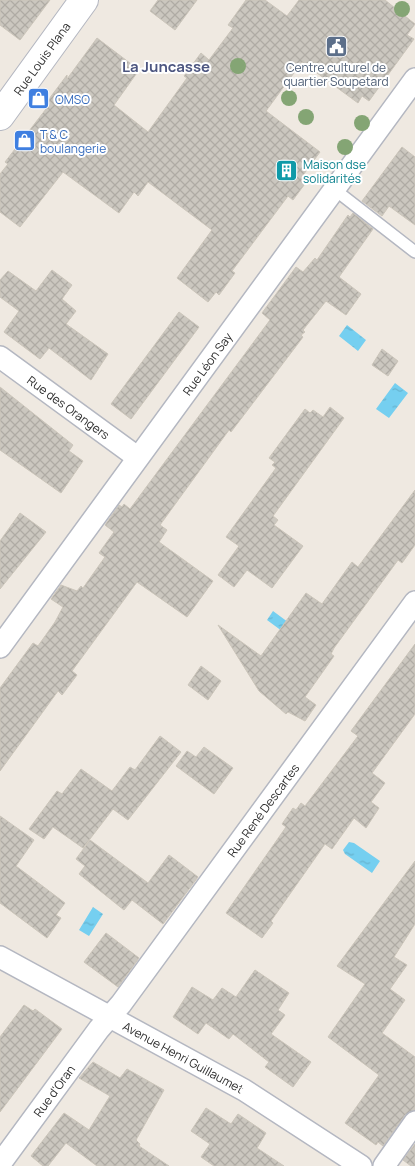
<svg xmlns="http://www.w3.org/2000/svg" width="415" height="1166" viewBox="0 0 415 1166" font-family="Manrope,sans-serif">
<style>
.water{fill:url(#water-ripples)}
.building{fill:url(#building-cross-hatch);stroke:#cbc5ba}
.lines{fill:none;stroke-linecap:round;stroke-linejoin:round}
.lane-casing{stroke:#b4b7c1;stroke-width:14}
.street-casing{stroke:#b4b7c1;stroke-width:24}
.secondary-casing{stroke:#b4b7c1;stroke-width:30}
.lane{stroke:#fff;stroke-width:11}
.street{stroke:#fff;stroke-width:21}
.secondary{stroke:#fff;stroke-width:28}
.tree{fill:#84a574}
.labels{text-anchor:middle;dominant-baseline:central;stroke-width:4;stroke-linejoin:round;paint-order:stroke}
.street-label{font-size:12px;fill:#2e2e2e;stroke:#fff}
.service-label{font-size:12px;fill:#4e5e75;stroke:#fff}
.shop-label{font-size:12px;fill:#366cbe;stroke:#fff;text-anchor:start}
.culture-label{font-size:12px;fill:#0d838f;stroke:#fff;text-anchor:start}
.quarter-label{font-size:15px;font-weight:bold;fill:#4d5680;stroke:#fff}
</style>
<defs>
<pattern id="water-ripples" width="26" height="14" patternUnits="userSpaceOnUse" patternTransform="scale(1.25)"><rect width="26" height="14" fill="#75cff0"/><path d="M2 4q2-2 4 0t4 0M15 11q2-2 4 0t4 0" fill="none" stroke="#66b2ce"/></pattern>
<pattern id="building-cross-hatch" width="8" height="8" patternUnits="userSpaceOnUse" patternTransform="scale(1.25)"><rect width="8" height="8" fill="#cbc7bf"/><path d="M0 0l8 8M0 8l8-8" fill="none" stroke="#afaba4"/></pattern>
</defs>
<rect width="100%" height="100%" fill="#efe9e1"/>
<path class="water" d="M347 325 366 340 358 351 339 336Z
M395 383 408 393 389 418 376 409Z
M273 611 296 628 290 637 267 620Z
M349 842 354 843 380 861 372 873 345 854 343 850Z
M93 907 103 914 89 936 79 930Z"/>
<path class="building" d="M0 0H50L20 40 0 25Z
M158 0H197L175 30 150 11Z
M246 0H265L287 16 299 0H385L415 24 407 35 414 39 369 101 362 96 358 103 302 62 266 111 320 152 301 178 307 181 293 200 288 196 232 271 235 273 219 295 216 292 208 302 177 278 212 230 148 182 138 196 134 192 119 213 63 172 20 227 0 212V174L8 164 5 162 46 109 43 107 67 75V79L97 38 139 70 114 105 148 132 187 78 184 76 201 53 209 60 233 28 228 25Z
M402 147 415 157V225L389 206 382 216 362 201Z
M353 213 373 229 339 277 361 294 346 315 326 301 303 330 305 332 301 335 303 337 278 370 231 432 229 430 160 525 167 530 159 542 213 581 187 617 137 582 72 671 77 675 62 695 58 691 0 771V688L33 643 38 646 55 622 63 607 51 599 61 585 77 591 81 586 83 588 105 557 99 553 114 532 105 525 119 505 122 507 124 504 130 509 270 320 262 313 296 267 303 272 315 258 317 260 348 215 350 217Z
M52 270 72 285 62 299 76 311 66 324 108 354 91 380 49 348 40 359 4 332 19 311 0 297V280L8 271 36 291Z
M179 312 199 327 131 419 111 404Z
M382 349 398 361 388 376 372 365Z
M0 387 73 445 69 451 83 461 61 493 0 450Z
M330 407 344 418 273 516 278 520 274 525 303 546 272 588 247 570 234 587 218 575 239 546 226 537 276 468 272 465 275 462 269 458 305 409 310 413 313 410 323 417Z
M415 490V545L402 563 398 560 334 648 331 654 334 656 305 697 316 705 305 721 288 712 286 714 259 691 218 625 261 656 306 593 322 604 352 562 358 567Z
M20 513 46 532 0 589V541Z
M415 644V714L372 773 385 783 371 802 379 808 366 828 354 818 332 849 325 844 271 921 273 923 262 938 226 913 286 827 282 824 293 808 296 810 301 803 305 806 358 736 351 731Z
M201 666 221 681 208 700 188 685Z
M160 736 181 752 128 820 113 809 83 848 53 827 44 839 29 829 57 791 62 794 81 769 112 791 130 767 135 770Z
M204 747 233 768 214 794 176 766 187 751 196 757Z
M0 816 34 840 16 866 65 903 56 915 61 918 47 938 0 903Z
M90 840 148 883 169 855 198 877 163 924 132 900 124 910 79 874 85 866 76 859Z
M415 861V924L394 957 407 965 390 989 405 1000 382 1033 415 1057V1110L405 1115 383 1146 378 1142 376 1145 345 1123 379 1075 328 1037 365 984 337 966Z
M106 933 139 958 118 987 84 962Z
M255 970 289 993 278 1010 285 1015 271 1034 311 1062 293 1087 265 1067 269 1062 233 1034 229 1039 206 1023 198 1034 173 1017 192 987 213 1000 222 988 236 997Z
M24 1005 33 1011 35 1009 62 1029 0 1112V1037Z
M93 1062 120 1078 127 1069 164 1090 136 1140 140 1144 139 1146 169 1166H97L66 1143 48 1166H43L31 1156 64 1113 89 1130 110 1096 79 1078Z
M206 1108 231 1124 238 1114 266 1133 257 1148 284 1166H214L201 1157 210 1144 191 1131Z
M415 1144V1166H411L403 1160Z"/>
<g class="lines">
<defs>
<path id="lane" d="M334 189 415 252"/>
<g id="street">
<path id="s1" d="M0 357 137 457"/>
<path id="s2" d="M0 647 415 79"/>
<path id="s3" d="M0 957 244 1090 361 1166"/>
<path id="s4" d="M0 1164 99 1029 121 1004 415 602"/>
<path d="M384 1166 415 1122"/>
</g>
<g id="secondary">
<path id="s5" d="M0 116 84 0"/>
</g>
</defs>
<use href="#lane" class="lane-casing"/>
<use href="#street" class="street-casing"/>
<use href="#secondary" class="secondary-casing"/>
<use href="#lane" class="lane"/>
<use href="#street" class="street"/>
<use href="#secondary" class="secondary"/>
</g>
<g class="tree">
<circle cx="402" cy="9" r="8"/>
<circle cx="238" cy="66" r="8"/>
<circle cx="289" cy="98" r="8"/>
<circle cx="306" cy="117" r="8"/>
<circle cx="362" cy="123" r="8"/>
<circle cx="345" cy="147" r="8"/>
</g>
<defs>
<symbol id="civic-square" viewBox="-11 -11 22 22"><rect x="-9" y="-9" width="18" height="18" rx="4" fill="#5c6f8a" stroke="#fff"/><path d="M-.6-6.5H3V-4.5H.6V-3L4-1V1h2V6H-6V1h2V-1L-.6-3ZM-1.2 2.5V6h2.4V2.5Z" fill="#fff"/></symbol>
<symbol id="shop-square" viewBox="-11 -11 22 22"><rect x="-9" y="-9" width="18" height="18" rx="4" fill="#3f7fe0" stroke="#fff"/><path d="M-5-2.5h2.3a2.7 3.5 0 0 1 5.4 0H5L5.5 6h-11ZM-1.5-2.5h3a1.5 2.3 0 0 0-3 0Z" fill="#fff"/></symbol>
<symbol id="building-square" viewBox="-11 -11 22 22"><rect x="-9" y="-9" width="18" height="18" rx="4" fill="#0f9aa8" stroke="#fff"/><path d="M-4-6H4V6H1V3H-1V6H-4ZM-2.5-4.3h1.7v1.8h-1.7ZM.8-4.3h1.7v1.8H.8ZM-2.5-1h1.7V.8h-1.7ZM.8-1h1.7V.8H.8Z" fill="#fff"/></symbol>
</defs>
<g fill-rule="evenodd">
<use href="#civic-square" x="324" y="34" width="25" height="25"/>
<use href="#shop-square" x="26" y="86" width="25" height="25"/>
<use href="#shop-square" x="12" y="128" width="25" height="25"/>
<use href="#building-square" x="274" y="158" width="25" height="25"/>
</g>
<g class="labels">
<g class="street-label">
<text stroke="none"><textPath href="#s5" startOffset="71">Rue Louis Plana</textPath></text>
<text stroke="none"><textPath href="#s2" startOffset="351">Rue Léon Say</textPath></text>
<text stroke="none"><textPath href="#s1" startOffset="85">Rue des Orangers</textPath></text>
<text stroke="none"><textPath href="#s4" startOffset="441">Rue René Descartes</textPath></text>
<text stroke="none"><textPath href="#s3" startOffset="209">Avenue Henri Guillaumet</textPath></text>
<text stroke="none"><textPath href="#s4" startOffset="91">Rue d'Oran</textPath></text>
</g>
<g class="service-label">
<text x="336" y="67">Centre culturel de<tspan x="336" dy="14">quartier Soupetard</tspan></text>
</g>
<g class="shop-label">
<text x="55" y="99">OMSO</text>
<text x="40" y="134">T &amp; C<tspan x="40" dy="14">boulangerie</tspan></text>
</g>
<g class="culture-label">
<text x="303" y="164">Maison dse<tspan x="303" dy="14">solidarités</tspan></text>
</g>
<g class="quarter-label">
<text x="166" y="66">La Juncasse</text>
</g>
</g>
</svg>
